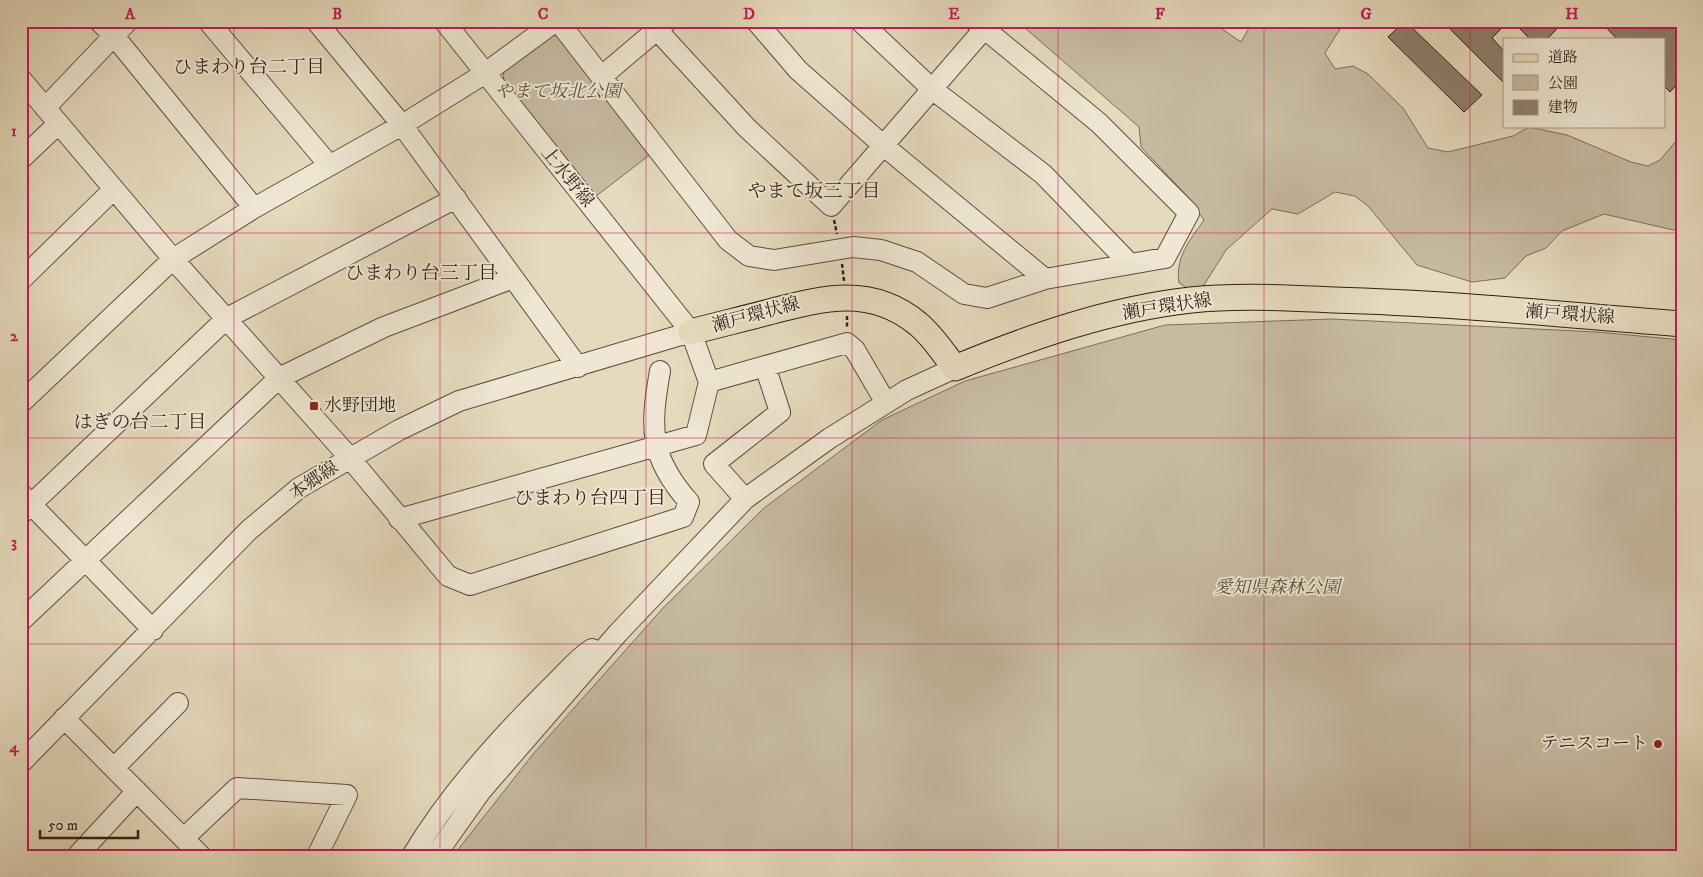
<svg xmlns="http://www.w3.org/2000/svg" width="1703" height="877" viewBox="0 0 1703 877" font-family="'IM FELL DW Pica','Noto Serif JP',serif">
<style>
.green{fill:#c7baa1;stroke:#7c6c5c}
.building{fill:#8f806d;stroke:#301e16}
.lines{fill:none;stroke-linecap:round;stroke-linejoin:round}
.minor-casing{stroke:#5e4d40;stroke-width:22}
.major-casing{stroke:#301e16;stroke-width:27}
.path{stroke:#301e16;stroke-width:2.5;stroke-dasharray:4 2.5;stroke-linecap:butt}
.minor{stroke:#efe7d4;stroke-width:20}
.major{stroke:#e6dabd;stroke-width:25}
.grid{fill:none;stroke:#c2185b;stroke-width:1;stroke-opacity:0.55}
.poi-dot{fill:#8f2418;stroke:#efe7d4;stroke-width:2}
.labels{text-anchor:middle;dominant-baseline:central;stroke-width:4;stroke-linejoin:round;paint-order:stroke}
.park-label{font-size:18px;font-style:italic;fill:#5d4d40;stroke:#efe7d4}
.street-label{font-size:18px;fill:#301e16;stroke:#efe7d4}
.poi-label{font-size:18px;fill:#301e16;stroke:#efe7d4;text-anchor:start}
.neighbourhood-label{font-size:19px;fill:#301e16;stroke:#efe7d4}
.neatline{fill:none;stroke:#c2185b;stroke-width:2}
.grid-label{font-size:16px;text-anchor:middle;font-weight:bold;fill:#c2185b}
</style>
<rect width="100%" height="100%" fill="#e6dabd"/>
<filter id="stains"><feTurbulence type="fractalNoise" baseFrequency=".004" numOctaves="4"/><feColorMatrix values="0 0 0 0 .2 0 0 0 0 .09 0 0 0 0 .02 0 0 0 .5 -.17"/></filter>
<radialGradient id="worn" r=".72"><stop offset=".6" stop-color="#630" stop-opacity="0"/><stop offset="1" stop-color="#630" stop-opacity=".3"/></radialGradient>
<path class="green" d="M1017 21H1219L1222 29 1241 42 1253 21H1345L1325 53 1335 69 1353 66 1368 74 1403 108 1428 148 1448 152 1513 136 1529 127 1567 135 1631 162 1648 166 1660 160 1682 134V232L1604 214 1562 231 1546 248 1526 256 1505 278 1472 282 1417 265 1368 206 1355 196 1335 192 1298 214 1272 209 1226 250 1204 285 1194 292 1179 283C1175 257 1190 240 1204 220L1188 197 1141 147 1139 127Z
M553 31 652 153 595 197 503 83 504 70Z
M1331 319 1597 332 1682 340V856H453L534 753 663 608 764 508 882 420 965 381 1165 325Z"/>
<path class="building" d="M1405 21 1482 95 1464 112 1388 37Z
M1442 21H1509L1492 38 1504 51V83Z
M1512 21H1549L1557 29 1547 39H1530Z
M1600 21H1682V67L1675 74 1681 80 1670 92 1664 86V39H1617Z"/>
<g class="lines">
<defs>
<path id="minor" d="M99 21 114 36 254 208
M208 21 329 165
M316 21 402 125 578 367
M558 21 728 240 749 256 774 260 853 247 881 250 917 262 964 294 987 298 1045 279 1165 258 1189 213 1099 123 975 21
M756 21 798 70 884 146 1045 279
M860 21 932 89 1043 174 1129 263
M658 31 747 128 831 206 984 29
M601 77 666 22
M21 79 173 259 349 457 448 576 470 585 683 517 689 502C649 457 650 428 660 371
M45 108 128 21
M21 159 58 124
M21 280 114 189
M709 382 847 343 855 350 886 403
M21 403 173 259 254 208 402 125 484 74 556 21
M22 495 153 630
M745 499 714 464 780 412 765 366
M21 514 227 318 456 198
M399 519 696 435 709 382 691 332 444 21
M21 621 279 378 384 327 513 278
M64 718 201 856
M21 763 249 530 299 488 399 430 459 401 691 332
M114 768 178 703
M184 838 237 788 347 795 317 856
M77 856 137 791
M412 856C449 794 499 739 550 688 564 675 576 659 592 649
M435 856 481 791 618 633 745 499 830 438 907 390 955 368"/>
<path id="major" d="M691 332C717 325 743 319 769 312 823 298 871 285 918 324 932 335 944 354 955 368 1030 337 1110 309 1191 300 1238 295 1287 298 1334 300 1450 303 1566 315 1682 324"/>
</defs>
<use href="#minor" class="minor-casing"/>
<use href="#major" class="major-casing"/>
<path class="path" d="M834 220 837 234
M842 264 844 281
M847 316V328"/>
<use href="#minor" class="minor"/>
<use href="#major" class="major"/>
</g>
<path class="grid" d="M234 21V856M440 21V856M646 21V856M852 21V856M1058 21V856M1264 21V856M1470 21V856M21 233H1682M21 438H1682M21 644H1682"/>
<g class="poi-dot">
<rect x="309" y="401" width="10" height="10" rx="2.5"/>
<circle cx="1658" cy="744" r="5"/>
</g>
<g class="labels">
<g class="park-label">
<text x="558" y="92">やまて坂北公園</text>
<text x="1277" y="588">愛知県森林公園</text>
</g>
<g class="street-label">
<text transform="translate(567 177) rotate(51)">上水野線</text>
<text transform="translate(1167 307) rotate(-9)">瀬戸環状線</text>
<text transform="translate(756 315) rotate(-15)">瀬戸環状線</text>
<text transform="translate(1570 315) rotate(4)">瀬戸環状線</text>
<text transform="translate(314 481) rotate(-34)">本郷線</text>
</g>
<g class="poi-label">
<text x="324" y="406">水野団地</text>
<text x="1648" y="744" text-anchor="end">テニスコート</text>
</g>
<g class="neighbourhood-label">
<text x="249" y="67">ひまわり台二丁目</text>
<text x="814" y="191">やまて坂三丁目</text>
<text x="421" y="273">ひまわり台三丁目</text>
<text x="140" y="422">はぎの台二丁目</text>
<text x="590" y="498">ひまわり台四丁目</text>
</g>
</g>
<rect width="1703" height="877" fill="none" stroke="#e6dabd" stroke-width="55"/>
<rect x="1503" y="38" width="162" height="90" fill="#efe7d4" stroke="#a39788"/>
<rect x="1513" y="54" width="25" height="8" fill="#e6dabd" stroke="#a39788"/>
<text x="1548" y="62" font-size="15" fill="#301e16">道路</text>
<rect x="1513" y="75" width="25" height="15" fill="#c7baa1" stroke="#a39788"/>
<text x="1548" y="88" font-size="15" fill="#301e16">公園</text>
<rect x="1513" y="100" width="25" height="15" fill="#8f806d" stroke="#a39788"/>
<text x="1548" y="112" font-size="15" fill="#301e16">建物</text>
<path d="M40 830v8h98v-8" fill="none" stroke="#301e16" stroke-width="2.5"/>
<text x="48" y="830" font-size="15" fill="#301e16" stroke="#efe7d4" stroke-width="4" paint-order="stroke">50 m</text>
<rect x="28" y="28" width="1648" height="822" class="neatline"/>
<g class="grid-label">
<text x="130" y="19">A</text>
<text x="337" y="19">B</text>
<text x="543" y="19">C</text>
<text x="749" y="19">D</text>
<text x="954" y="19">E</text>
<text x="1160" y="19">F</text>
<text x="1366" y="19">G</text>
<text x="1572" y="19">H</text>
<text x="14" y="136">1</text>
<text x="14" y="341">2</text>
<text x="14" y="547">3</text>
<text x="14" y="752">4</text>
</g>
<rect width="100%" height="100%" filter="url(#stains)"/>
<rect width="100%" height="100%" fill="url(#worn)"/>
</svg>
